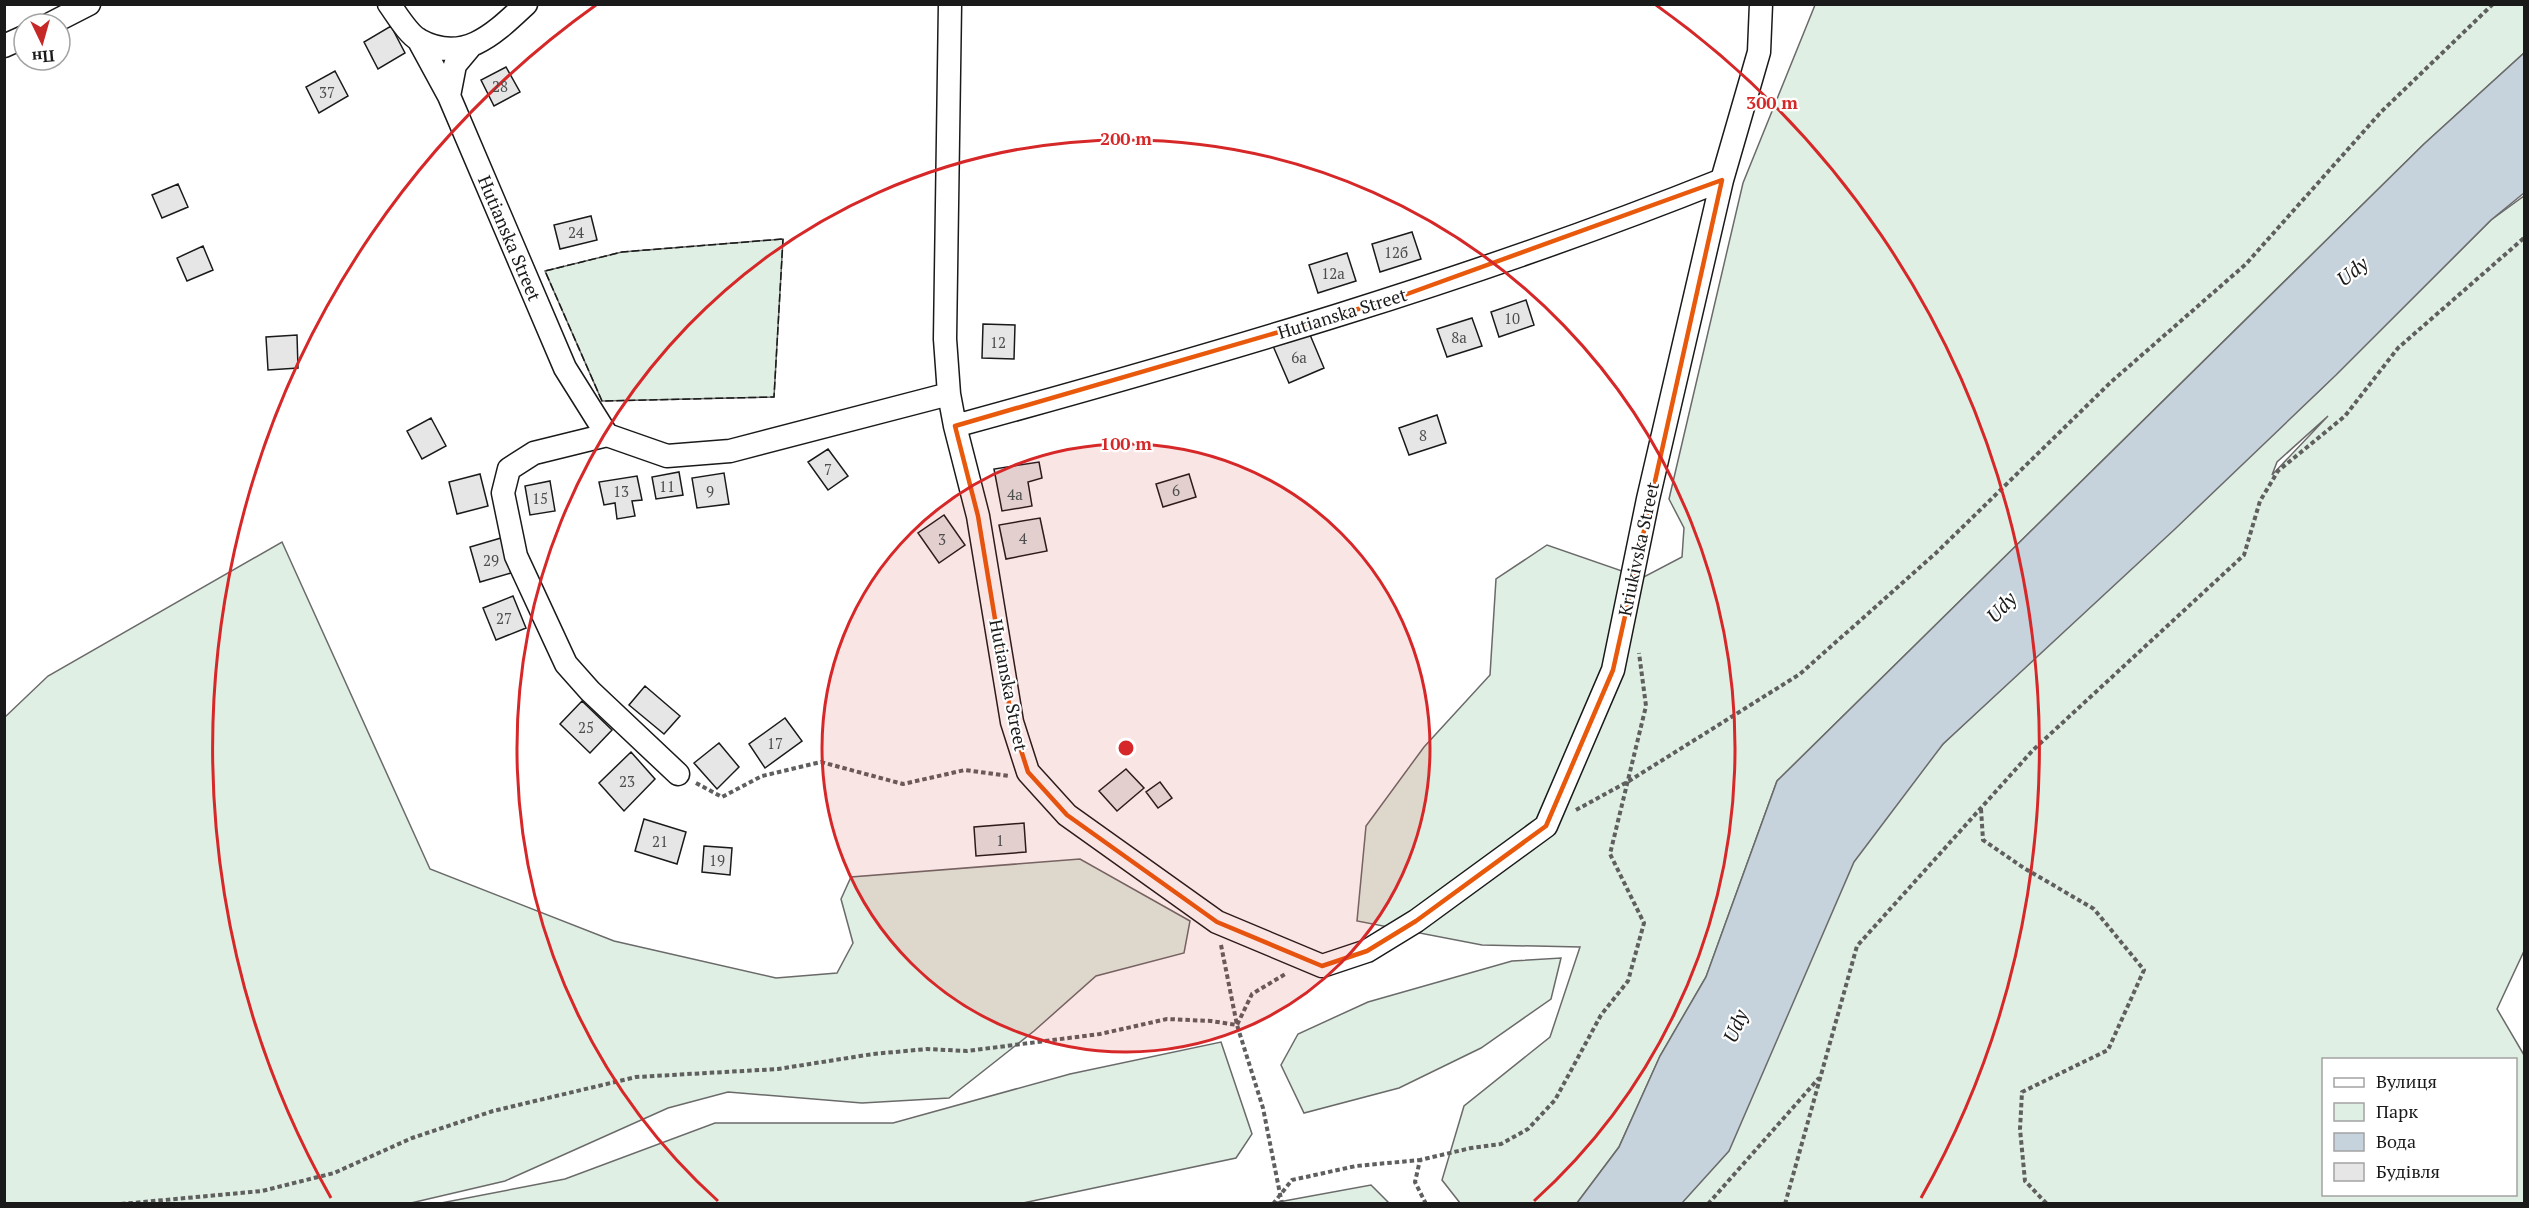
<svg xmlns="http://www.w3.org/2000/svg" width="2529" height="1208" viewBox="0 0 2529 1208" font-family="'PT Serif',serif">
<style>
.green{fill:#e0efe3;stroke:#6a6a6a;stroke-width:1.5;fill-rule:evenodd}
.water{fill:#c6d2dc;stroke:#6a6a6a;stroke-width:1.5}
.building{fill:#e6e6e6;stroke:#1a1a1a;stroke-width:1.5}
.lines{fill:none;stroke-linecap:round;stroke-linejoin:round}
.minor-casing{stroke:#1a1a1a;stroke-width:25}
.path{stroke:#5f5f5f;stroke-width:4;stroke-dasharray:4.5 3;stroke-linecap:butt}
.minor{stroke:#fff;stroke-width:22}
.fence{stroke:#1a1a1a;stroke-width:1.5;stroke-dasharray:8 3;stroke-linecap:butt}
.marked{fill:none;stroke:#e8590c;stroke-width:4.5;stroke-linejoin:round}
.ring{fill:none;stroke:#d62828;stroke-width:3}
.labels{text-anchor:middle;dominant-baseline:central;stroke-width:4.5;stroke-linejoin:round;paint-order:stroke}
.number-label{font-size:15px;fill:#4d4d4d}
.street-label{font-size:18px;fill:#1a1a1a;stroke:#fff}
.water-label{font-size:20px;font-style:italic;fill:#1a1a1a;stroke:#fff}
.centre{fill:#d62828;stroke:#fff;stroke-width:3}
.ring-label{font-size:18px;text-anchor:middle;font-weight:bold;fill:#d62828;stroke:#fff;stroke-width:4.5;stroke-linejoin:round;paint-order:stroke}
</style>
<rect width="100%" height="100%" fill="#fff"/>
<path class="green" d="M1815 5H2524V53L2424 144 1777 781 1706 977 1660 1056 1619 1147 1577 1203H1460L1442 1180 1464 1106 1550 1037 1580 947 1482 945 1357 921 1366 826 1424 747 1490 675 1496 579 1547 545 1642 578 1682 557 1684 528 1669 499 1743 183Z
M2524 196V951L2497 1009 2524 1055V1203L1681 1204 1847 857 1943 744 2321 389 2491 220ZM2328 416 2272 475 2277 462ZM2324 1060H2516V1194H2324Z
M783 239 774 397 602 401 545 271 622 252Z
M282 542 430 869 614 941 776 978 837 973 853 943 841 899 851 877 1080 859 1190 921 1184 953 1096 976 1034 1031 949 1098 862 1103 728 1092 668 1108 505 1181 411 1203H5V717L48 676Z
M1561 958 1551 999 1481 1048 1399 1088 1304 1113 1281 1065 1298 1034 1368 1002 1512 961Z
M1221 1042 1252 1134 1236 1158 1023 1203H441L565 1179 715 1123H893L1070 1074Z
M1371 1185 1389 1203H1273Z"/>
<path class="water" d="M2524 53V193L2491 220 2336 375 2175 529 1943 744 1854 862 1729 1151 1682 1203H1577L1619 1147 1660 1056 1706 977 1777 781 2424 144Z"/>
<path class="building" d="M391 26 405 53 378 69 364 42Z
M506 67 520 92 494 106 481 80Z
M335 71 348 96 319 113 306 87Z
M178 184 188 207 162 218 152 195Z
M591 216 597 240 560 249 554 225Z
M1412 232 1421 259 1380 272 1372 244Z
M203 246 213 270 187 281 177 258Z
M1347 253 1356 281 1318 293 1309 265Z
M1526 300 1534 325 1499 337 1491 312Z
M1472 318 1482 346 1447 357 1437 329Z
M983 324 1015 325 1014 359 982 358Z
M1308 330 1324 368 1289 383 1273 346Z
M297 335 298 368 268 370 266 337Z
M1437 415 1446 443 1409 455 1399 428Z
M431 418 446 446 422 459 407 431Z
M828 449 848 476 828 490 808 462Z
M1039 462 1042 478 1028 482 1032 506 1002 511 994 469Z
M679 472 683 495 656 499 652 477Z
M724 473 729 504 697 508 692 478Z
M480 474 488 506 457 514 449 482Z
M1189 474 1196 497 1163 507 1156 484Z
M637 476 642 500 632 501 635 516 617 519 615 503 604 505 599 482Z
M550 481 555 511 530 515 525 486Z
M944 515 965 545 939 563 918 533Z
M1040 518 1047 551 1006 559 999 525Z
M501 538 511 573 480 582 470 547Z
M513 596 526 628 496 640 483 608Z
M645 686 680 716 664 734 629 705Z
M582 701 612 730 590 753 560 724Z
M785 718 802 741 765 768 749 744Z
M719 743 739 767 717 789 694 763Z
M631 752 655 779 624 811 599 783Z
M1126 769 1144 788 1117 811 1099 791Z
M1160 782 1172 798 1158 808 1146 792Z
M644 819 686 832 677 864 635 851Z
M1024 823 1026 852 976 856 974 827Z
M704 846 732 848 730 875 702 872Z"/>
<g class="lines">
<defs>
<path id="minor" d="M389 4C397 15 408 34 419 40 464 65 495 33 526 4
M950 4 945 339 949 394 955 426 978 516 1012 722 1028 772 1067 815 1217 922 1322 966 1367 951 1416 921 1546 826 1613 670 1648 499 1722 180 1759 52 1761 4
M50 24 89 4
M418 39 449 96 565 368 607 435 667 456 730 451 949 394
M4 46 24 37
M449 96 455 65 470 47
M955 426C1214 355 1473 280 1722 180
M607 435 534 453 509 469 503 493 516 556 566 664 590 691 678 774"/>
</defs>
<use href="#minor" class="minor-casing"/>
<path class="path" d="M696 783 722 797 762 776 821 762 903 784 965 770 1009 776
M1981 809 1983 840 2024 868 2094 909 2144 970 2108 1050 2022 1092 2020 1129 2025 1181 2047 1204
M1576 810 1629 781 1800 674 1936 553 2111 382 2246 264 2381 112 2493 4
M1221 945 1237 1025 1263 1108 1282 1204
M77 1204H105
M121 1204 262 1191 334 1173 412 1138 493 1111 636 1077 778 1069 873 1054 927 1049 967 1051 1100 1034 1167 1019 1211 1021 1237 1025 1252 994 1287 973
M1273 1204 1292 1180 1356 1166 1420 1160
M1426 1204 1415 1182 1420 1160 1471 1148 1501 1144 1528 1129 1555 1100 1601 1015 1628 981 1644 923 1610 854 1646 706 1639 653
M1708 1204 1819 1078
M1785 1204 1857 946 2033 750 2244 555 2260 501 2278 471 2345 416 2398 348 2524 238"/>
<use href="#minor" class="minor"/>
<path class="fence" d="M783 239 774 397 602 401 545 271 622 252Z"/>
</g>
<path class="marked" d="M1722 180 1613 670 1546 826 1416 921 1367 951 1322 966 1217 922 1067 815 1028 772 1012 722 978 516 955 426 1396 298Z"/>
<circle cx="1126" cy="748" r="304" fill="#d62828" fill-opacity=".12"/>
<g class="ring">
<circle cx="1126" cy="748" r="304"/>
<path d="M718 1201A609 609 0 1 1 1534 1201"/>
<path d="M331 1198A913 913 0 0 1 596 5M1656 5A913 913 0 0 1 1921 1198"/>
</g>
<g class="labels">
<g class="number-label">
<text x="500" y="86">28</text>
<text x="327" y="92">37</text>
<text x="576" y="232">24</text>
<text x="1396" y="252">12б</text>
<text x="1333" y="273">12а</text>
<text x="1512" y="318">10</text>
<text x="1459" y="337">8а</text>
<text x="998" y="342">12</text>
<text x="1299" y="357">6а</text>
<text x="1423" y="435">8</text>
<text x="828" y="469">7</text>
<text x="667" y="486">11</text>
<text x="1176" y="490">6</text>
<text x="621" y="491">13</text>
<text x="710" y="491">9</text>
<text x="1015" y="494">4а</text>
<text x="540" y="498">15</text>
<text x="1023" y="538">4</text>
<text x="942" y="539">3</text>
<text x="491" y="560">29</text>
<text x="504" y="618">27</text>
<text x="586" y="727">25</text>
<text x="775" y="743">17</text>
<text x="627" y="781">23</text>
<text x="1000" y="840">1</text>
<text x="660" y="841">21</text>
<text x="717" y="860">19</text>
</g>
<g class="street-label">
<text transform="translate(510 238) rotate(67)">Hutianska Street</text>
<text transform="translate(1342 313) rotate(-17)">Hutianska Street</text>
<text transform="translate(1638 549) rotate(-78)">Kriukivska Street</text>
<text transform="translate(1009 685) rotate(79)">Hutianska Street</text>
</g>
<g class="water-label">
<text transform="translate(2352 271) rotate(-39)">Udy</text>
<text transform="translate(2001 607) rotate(-47)">Udy</text>
<text transform="translate(1735 1026) rotate(-67)">Udy</text>
</g>
</g>
<circle cx="1126" cy="748" r="9" class="centre"/>
<g class="ring-label">
<text x="1772" y="109">300 m</text>
<text x="1126" y="145">200 m</text>
<text x="1126" y="450">100 m</text>
</g>
<rect width="2529" height="1208" fill="none" stroke="#1a1a1a" stroke-width="12"/>
<rect x="2322" y="1058" width="195" height="138" fill="#ffffff" stroke="#a3a3a3" stroke-width="1.5"/>
<rect x="2334" y="1078" width="30" height="9" fill="#ffffff" stroke="#a3a3a3" stroke-width="1.5"/>
<text x="2376" y="1088" font-size="18" fill="#1a1a1a">Вулиця</text>
<rect x="2334" y="1103" width="30" height="18" fill="#e0efe3" stroke="#a3a3a3" stroke-width="1.5"/>
<text x="2376" y="1118" font-size="18" fill="#1a1a1a">Парк</text>
<rect x="2334" y="1133" width="30" height="18" fill="#c6d2dc" stroke="#a3a3a3" stroke-width="1.5"/>
<text x="2376" y="1148" font-size="18" fill="#1a1a1a">Вода</text>
<rect x="2334" y="1163" width="30" height="18" fill="#e6e6e6" stroke="#a3a3a3" stroke-width="1.5"/>
<text x="2376" y="1178" font-size="18" fill="#1a1a1a">Будівля</text>
<g transform="translate(42 42) rotate(175)"><circle r="28" fill="#ffffff" stroke="#a3a3a3" stroke-width="1.5"/>
<path d="M0-4.5L10 22L0 15L-10 22Z" fill="#c62828"/>
<text y="-9" font-size="16" font-weight="bold" text-anchor="middle" fill="#1a1a1a">Пн</text>
</g>
</svg>
